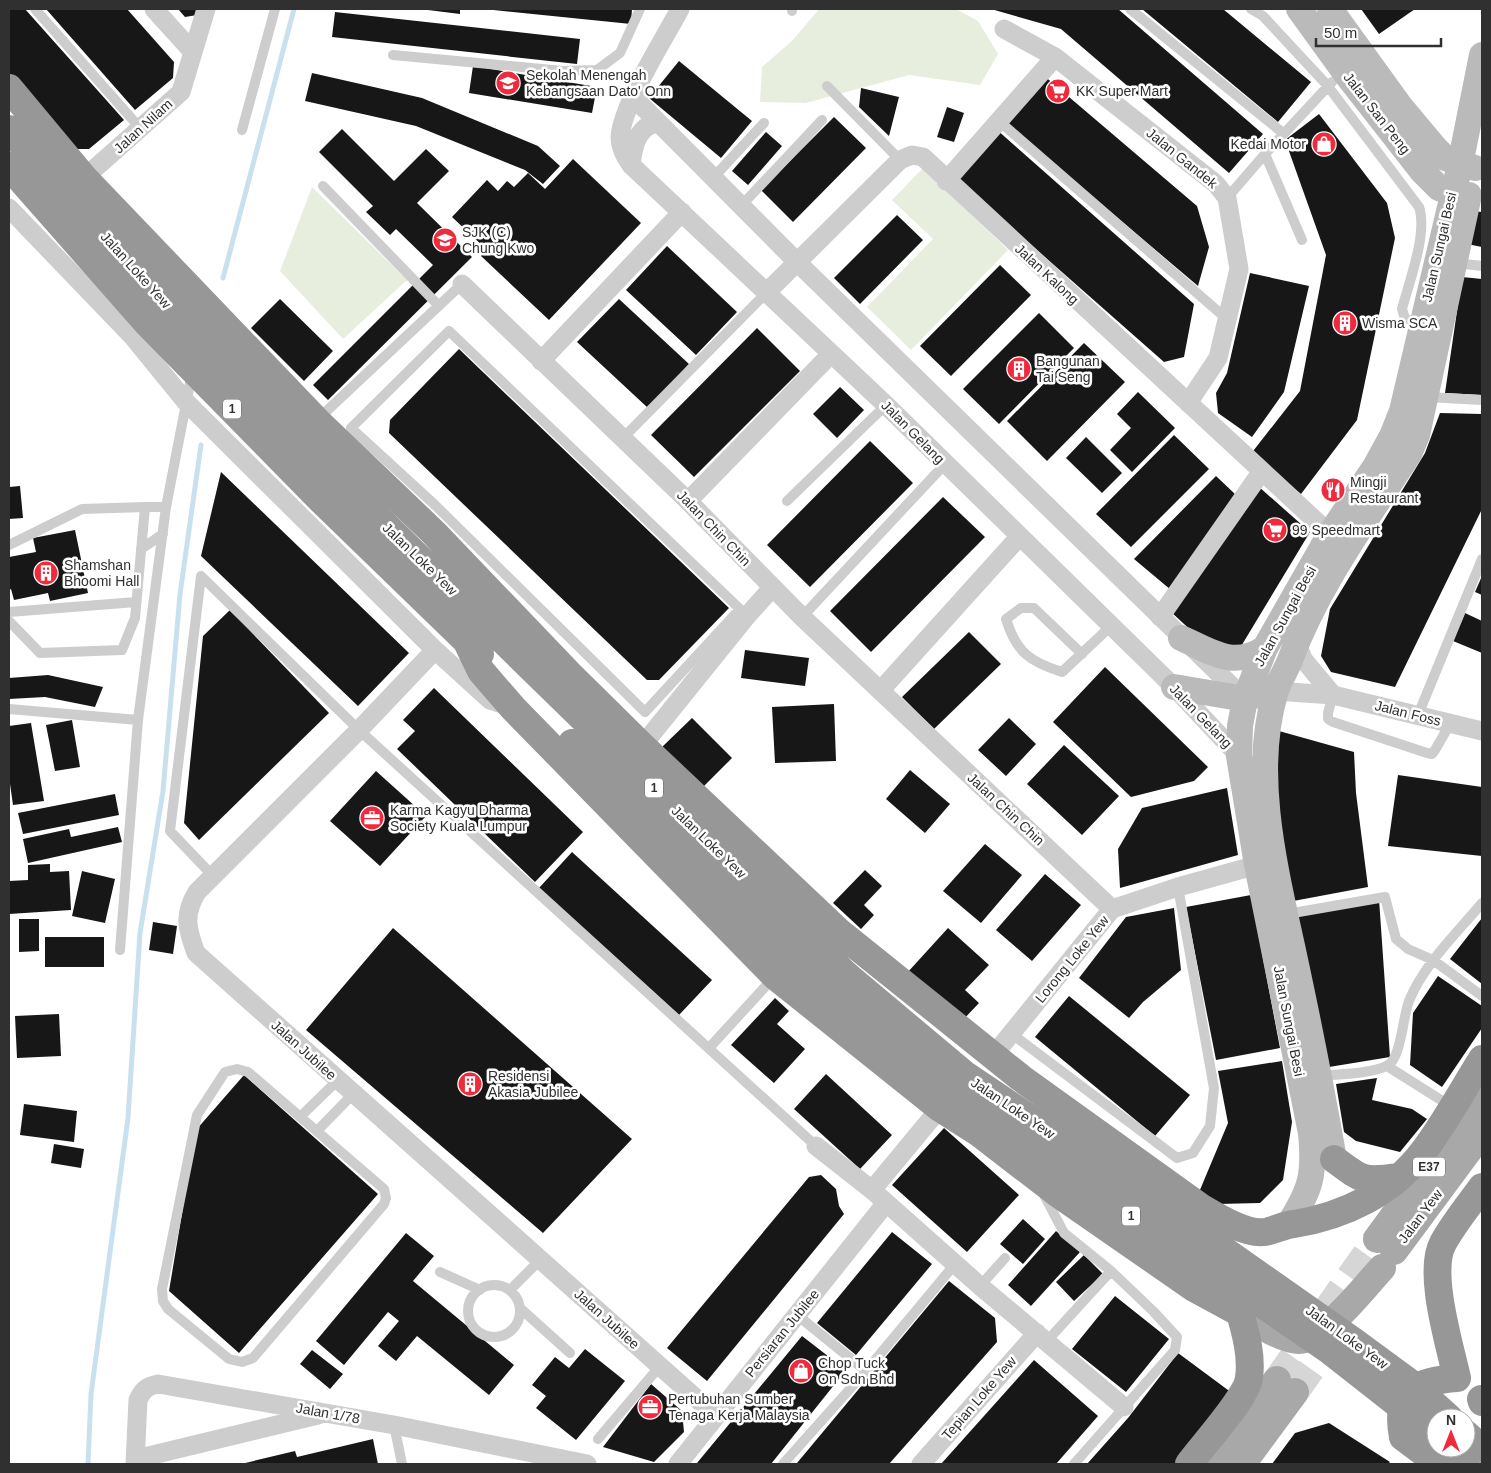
<svg xmlns="http://www.w3.org/2000/svg" width="1491" height="1473" viewBox="0 0 1491 1473" font-family="Helvetica,sans-serif">
<style>
.green{fill:#e7eede}
.lines{fill:none;stroke-linecap:round;stroke-linejoin:round}
.stream{stroke:#c9e1ee;stroke-width:5}
.building{fill:#171717}
.primary-tunnel{stroke:#d6d6d6;stroke-width:28;stroke-dasharray:28 14;stroke-linecap:butt}
.lane{stroke:#cdcdcd;stroke-width:10}
.street{stroke:#cdcdcd;stroke-width:19}
.secondary{stroke:#bababa;stroke-width:26}
.primary{stroke:#a8a8a8;stroke-width:28}
.highway{stroke:#979797;stroke-width:28}
.highway-bridge{stroke:#979797;stroke-width:28}
.labels{text-anchor:middle;dominant-baseline:central;stroke-width:5;stroke-linejoin:round;paint-order:stroke}
.shield{fill:#fff;stroke:#6e6e6e;stroke-width:1}
.shield-label{font-size:12px;font-weight:bold;fill:#303030}
.poi-label{font-size:14px;fill:#303030;stroke:#fff;text-anchor:start}
.street-label{font-size:14px;fill:#303030;stroke:#fff}
</style>
<rect width="100%" height="100%" fill="#fff"/>
<path class="green" d="M819 9H956L978 21 998 54 980 85 909 75 806 103 760 102 762 67 792 41Z
M923 168 1008 250 911 350 867 307 933 239 892 200Z
M312 187 407 280 343 339 280 271Z"/>
<g class="lines">
<path class="stream" d="M223 278 294 9
M88 1464 91 1394 128 1118 140 933 163 791 180 594 201 445"/>
</g>
<path class="building" d="M9 9H25L124 120 89 149H75L9 74Z
M46 9H127L174 62 173 78 135 110Z
M178 9H199L197 15 185 17Z
M420 9H460V14Z
M484 9H632L631 24Z
M991 9H1118L1263 134 1229 173 1061 29Z
M1142 9H1223L1311 82 1278 122Z
M1361 9H1415L1379 34Z
M335 12 580 39 577 64 332 37Z
M679 61 752 121 721 158 649 98Z
M473 66 597 87 592 113 469 93Z
M312 73 422 98 538 146 560 166 543 184 525 170 416 126 305 101Z
M1042 74 1197 206 1209 247 1198 286 1002 120Z
M861 88 899 97 889 136 859 107Z
M947 107 964 113 954 142 937 137Z
M1319 114 1387 203 1395 238 1357 420 1301 494 1250 455 1300 391 1326 255 1285 140Z
M834 117 866 148 793 222 761 190Z
M342 129 394 181 426 149 449 171 417 203 472 257 328 400 313 385 433 265 396 229 390 235 366 212 373 206 319 152Z
M996 129 1194 304 1184 357 1164 362 953 176Z
M766 132 782 146 748 185 732 171Z
M573 159 641 223 549 320 481 256 487 250 452 217 487 180 498 191 507 181 514 187 528 173 545 189Z
M1473 211 1482 212V247L1467 244Z
M897 215 923 240 860 304 834 278Z
M667 246 737 312 696 355 626 290Z
M1000 265 1031 295 951 376 920 346Z
M1250 273 1309 286 1284 392 1252 437 1218 413 1216 393 1227 373Z
M1462 277 1482 279V395L1445 393Z
M280 299 333 351 304 381 251 328Z
M619 299 689 364 648 408 577 342Z
M1039 313 1074 348 999 424 963 389Z
M757 328 800 371 694 477 651 435Z
M1084 343 1125 382 1047 461 1007 421Z
M459 349 729 608 659 680H647L389 433 390 420Z
M840 387 864 410 837 438 813 414Z
M1138 392 1175 428 1132 472 1110 450 1131 428 1117 414Z
M1440 413 1482 414V509L1395 687 1331 672 1321 656 1330 609 1425 453Z
M1174 435 1209 469 1131 547 1096 514Z
M1086 437 1122 473 1102 493 1066 458Z
M870 441 913 483 810 587 767 545Z
M221 472 409 653 358 706 201 556Z
M1216 476 1236 495 1171 590 1134 559Z
M20 486 23 518 9 519V487Z
M1258 486 1310 532 1240 648 1196 635 1171 612Z
M943 497 985 537 871 652 830 611Z
M75 530 88 593 50 601 48 593 14 600 11 589 9 590V557L36 552 33 538Z
M1482 576V595L1475 592Z
M230 610 329 713 199 840 184 823 203 636Z
M1465 613 1482 621V653L1453 641Z
M969 632 1001 664 934 729 902 697Z
M745 650 809 658 805 686 741 678Z
M1105 667 1208 767 1194 781 1131 797 1053 722Z
M48 675 103 687 95 707 45 697 9 699V678Z
M434 688 583 832 535 882 397 749 415 731 403 720Z
M834 704 836 761 775 763 772 707Z
M692 718 732 758 703 787 662 747Z
M1009 718 1036 744 1006 776 978 750Z
M72 720 80 767 55 771 46 725Z
M31 723 44 801 13 805 9 777V726Z
M1279 731 1354 752 1356 793 1368 887 1288 902 1273 794Z
M1064 745 1119 796 1082 835 1027 784Z
M910 770 950 804 925 833 886 799Z
M376 771 426 816 380 866 330 821Z
M1398 775 1482 787V856L1388 846Z
M1227 788 1238 855 1120 888 1118 849 1142 808Z
M115 794 119 815 23 834 18 813Z
M118 827 122 842 28 863 23 839 69 829 71 837Z
M985 844 1022 875 981 923 943 891Z
M572 852 712 980 679 1015 539 888Z
M50 864V872L69 871 71 910 9 914V881L28 880V865Z
M865 870 882 886 864 905 874 915 861 929 833 903Z
M82 871 115 879 105 923 72 916Z
M1045 874 1081 905 1032 961 996 930Z
M1251 895 1280 1048 1216 1060 1186 907Z
M1379 899 1390 1057 1329 1067 1296 915Z
M1174 908 1181 970 1143 1002 1129 1018 1079 978 1126 917Z
M1482 918V984L1450 959Z
M19 919H39V951L19 952Z
M153 922 177 926 173 954 149 950Z
M393 928 632 1139 543 1233 306 1030Z
M948 928 989 965 965 990 979 1003 961 1022 907 973Z
M45 937H104V967H45Z
M1438 976 1482 1006V1028L1442 1087 1410 1065 1413 1013Z
M1069 996 1190 1095 1155 1136 1035 1037Z
M775 998 789 1011 777 1024 805 1049 774 1083 731 1045Z
M59 1014 61 1056 17 1058 15 1016Z
M1282 1061 1292 1122 1283 1180 1260 1203 1218 1204 1197 1197 1228 1123 1218 1071Z
M826 1074 892 1135 860 1169 794 1109Z
M244 1075 378 1194 239 1353 169 1291 196 1130Z
M1377 1078 1372 1100 1412 1109 1427 1119 1400 1152 1356 1141 1344 1132 1336 1084Z
M24 1104 77 1111 74 1142 20 1135Z
M944 1128 1019 1195 967 1252 892 1185Z
M54 1144 84 1149 81 1168 51 1163Z
M821 1175 836 1189 839 1206 844 1214 707 1381 667 1348 809 1177Z
M1023 1219 1045 1239 1023 1264 1000 1244Z
M1056 1231 1080 1252 1031 1306 1008 1285Z
M892 1232 932 1264 856 1355 817 1323Z
M406 1233 434 1256 413 1281 514 1365 489 1395 417 1336 396 1361 378 1346 399 1321 388 1312 344 1365 316 1341Z
M1084 1255 1103 1274 1074 1301 1056 1282Z
M949 1281 995 1318 997 1342 889 1464H799L797 1463Z
M1115 1296 1169 1339 1126 1392 1072 1349Z
M802 1336 846 1370 771 1464 697 1463Z
M585 1349 625 1381 576 1440 536 1408 546 1396 532 1385 555 1357 569 1368Z
M312 1350 343 1374 330 1389 300 1364Z
M1178 1353 1232 1393 1177 1464H1087L1128 1418Z
M1034 1360 1098 1416 1056 1464H941Z
M651 1384 682 1411 684 1432 654 1462 603 1447Z
M1329 1423 1390 1462 1388 1464H1272L1295 1433Z
M373 1439 378 1464H241L295 1451 297 1457Z"/>
<g class="lines">
<path class="primary-tunnel" d="M1277 1380 1377 1239
M1295 1392 1340 1328"/>
<path class="lane" d="M35 9 140 128
M792 9V11
M1130 9 1283 133
M1251 9 1263 16 1327 85 1419 207C1428 233 1409 282 1402 309L1405 319 1422 323
M393 55 563 71 597 70 620 53 640 9
M827 86 900 160
M999 121 1228 320
M242 130 275 9
M1265 154 1302 240
M713 178 764 123
M323 186 439 306
M1227 198 1265 154 1332 82
M741 206 822 120
M1456 263 1482 266
M449 331 740 609 645 712 435 505 351 428Z
M1427 397 1482 400
M317 420 462 284
M623 438 765 294
M787 501 886 405
M145 507H166
M9 545 82 509 145 507 135 618 122 650 40 653 9 621
M141 549 163 534
M9 612 136 602
M802 617 945 464
M1082 654 1034 608H1021L1006 619C1016 652 1030 662 1062 672L1111 626
M1333 695 1328 713V719L1333 722 1427 753 1432 754 1435 750 1450 724
M9 709 138 720 166 507 192 373
M1418 715 1482 559
M213 876 170 831 201 576 359 730 816 1146
M1287 914 1385 897 1396 939 1408 949 1433 960 1482 996
M120 950 138 720
M1012 1034 1177 1158 1193 1153 1210 1126 1214 1088 1178 887
M709 1048 775 976
M1387 1066 1452 1107
M237 1069 248 1072 384 1189 386 1198 384 1204 253 1358 242 1362 229 1359 168 1309 163 1301 162 1289 197 1115 225 1072Z
M1320 1076C1338 1074 1373 1074 1388 1065 1401 1058 1403 1016 1409 1001 1424 964 1457 933 1482 903
M300 1117 338 1080
M317 1131 353 1094
M1044 1195 1064 1233 1111 1271 1153 1311 1177 1337 1175 1350 1074 1464
M440 1272 480 1290
M468 1311a26 26 0 1 1 52 0a26 26 0 1 1-52 0Z
M980 1286 1005 1258
M510 1290 541 1259
M520 1308 570 1353
M797 1315 866 1371
M1047 1341 1111 1271
M394 1425 402 1464
M598 1439 660 1366
M783 1464 866 1371 955 1264"/>
<path class="street" d="M154 9 193 52
M680 9C663 41 623 103 620 137 620 148 625 157 631 165L886 405 1174 687 1239 756
M1004 29 1055 57 1216 184 1227 198 1239 269 1218 358 1188 403
M633 97 797 262 1245 699
M631 165C633 148 637 125 658 123
M84 178 181 92 206 9
M946 181 1055 57
M9 208 133 337 186 402 435 650 490 700 499 703
M462 284 688 501 802 617 1112 909
M765 294 900 160 912 155 923 157 1330 534
M541 361 682 212
M688 501 831 354
M1160 617 1262 471
M1296 641 1303 659 1333 695
M435 650 359 730 197 892C183 915 187 929 196 953L716 1416
M880 691 1019 537
M1275 691 1333 695 1482 731
M642 746 746 617 772 588
M993 1056 1112 909 1178 887 1257 865
M816 1146 872 1190 980 1286 1124 1407
M872 1190 940 1108
M136 1459 318 1415
M135 1464 138 1400C143 1389 148 1386 158 1384L394 1425 587 1464
M678 1464 886 1203
M921 1464 1037 1333"/>
<path class="secondary" d="M1299 9 1346 74 1422 171 1439 188 1468 199
M1330 9 1400 106 1436 149 1445 158 1475 168
M1181 638C1212 652 1233 669 1265 648
M1174 687 1245 699 1261 693
M1334 1159C1323 1097 1311 1035 1298 974 1280 886 1249 782 1275 694 1278 682 1286 671 1290 660 1318 585 1366 520 1409 454L1417 435 1469 195
M1289 1224C1311 1189 1315 1175 1311 1133L1257 865 1239 756 1240 726 1245 699 1265 648 1330 534 1375 467 1392 436 1402 411 1460 165 1482 55"/>
<path class="primary" d="M1377 1239 1482 1095
M1394 1251 1482 1132
M1240 1313C1257 1322 1279 1339 1299 1340 1323 1341 1365 1286 1382 1268
M1214 1464 1277 1380
M1242 1464 1295 1392"/>
<path class="highway" d="M9 88 84 178 317 421 434 533 569 674 642 746 839 932 1021 1078 1202 1208C1217 1217 1246 1235 1265 1232 1275 1230 1284 1225 1294 1224 1344 1216 1392 1193 1423 1152 1445 1123 1463 1089 1482 1059
M9 129 167 304 344 485 846 975
M9 166 148 324 322 501 480 654
M467 642 481 671 513 708 775 976 940 1108 979 1133 1057 1193 1194 1288 1240 1313C1246 1334 1252 1356 1249 1378 1247 1397 1202 1446 1189 1464
M572 743 830 991
M1334 1159C1362 1180 1363 1182 1398 1177
M1481 1399 1482 1402
M1466 1434 1482 1449
M1447 1448 1465 1464
M1439 1464 1403 1437C1394 1391 1416 1381 1457 1378 1450 1346 1427 1272 1443 1243 1454 1223 1469 1205 1482 1187"/>
<path class="highway-bridge" d="M846 975 964 1074 1191 1227 1353 1341 1409 1382 1449 1418
M830 991 944 1085 1329 1350 1408 1412 1436 1437"/>
</g>
<defs>
<symbol id="school-disc" viewBox="-11 -11 22 22"><circle r="9.5" fill="#ef2a3d" stroke="#fff"/><path d="M0-5L7-2L0 1L-7-2ZM-4 1L0 2.5L4 1V4Q0 6-4 4Z" fill="#fff"/></symbol>
<symbol id="supermarket-disc" viewBox="-11 -11 22 22"><circle r="9.5" fill="#ef2a3d" stroke="#fff"/><path d="M-6-5.5h2.5l.6 2H6L4.5 2H-2.5L-4.4-4H-6ZM-1.5 3.2a1.3 1.3 0 1 0 .1 0ZM3 3.2a1.3 1.3 0 1 0 .1 0Z" fill="#fff"/></symbol>
<symbol id="shop-disc" viewBox="-11 -11 22 22"><circle r="9.5" fill="#ef2a3d" stroke="#fff"/><path d="M-5-2.5h2.3a2.7 3.5 0 0 1 5.4 0H5L5.5 6h-11ZM-1.5-2.5h3a1.5 2.3 0 0 0-3 0Z" fill="#fff"/></symbol>
<symbol id="building-disc" viewBox="-11 -11 22 22"><circle r="9.5" fill="#ef2a3d" stroke="#fff"/><path d="M-4-6H4V6H1V3H-1V6H-4ZM-2.5-4.3h1.7v1.8h-1.7ZM.8-4.3h1.7v1.8H.8ZM-2.5-1h1.7V.8h-1.7ZM.8-1h1.7V.8H.8Z" fill="#fff"/></symbol>
<symbol id="restaurant-disc" viewBox="-11 -11 22 22"><circle r="9.5" fill="#ef2a3d" stroke="#fff"/><path d="M-5-6h1v4h1v-4h1v4h1v-4h1v5L-1.5 .5V6h-2V.5L-5-1ZM5-6V6H3V1.5H1.5Q1.5-4 5-6Z" fill="#fff"/></symbol>
<symbol id="office-disc" viewBox="-11 -11 22 22"><circle r="9.5" fill="#ef2a3d" stroke="#fff"/><path d="M-6-3h4V-5.5h4V-3h4V5H-6ZM-1-4.5V-3h2v-1.5ZM-6 0V1H6V0Z" fill="#fff"/></symbol>
</defs>
<g fill-rule="evenodd">
<use href="#school-disc" x="494" y="69" width="28" height="28"/>
<use href="#supermarket-disc" x="1044" y="77" width="28" height="28"/>
<use href="#shop-disc" x="1310" y="130" width="28" height="28"/>
<use href="#school-disc" x="431" y="226" width="28" height="28"/>
<use href="#building-disc" x="1331" y="309" width="28" height="28"/>
<use href="#building-disc" x="1005" y="355" width="28" height="28"/>
<use href="#restaurant-disc" x="1319" y="476" width="28" height="28"/>
<use href="#supermarket-disc" x="1261" y="516" width="28" height="28"/>
<use href="#building-disc" x="32" y="559" width="28" height="28"/>
<use href="#office-disc" x="358" y="804" width="28" height="28"/>
<use href="#building-disc" x="456" y="1070" width="28" height="28"/>
<use href="#shop-disc" x="787" y="1357" width="28" height="28"/>
<use href="#office-disc" x="636" y="1393" width="28" height="28"/>
</g>
<g class="labels">
<g class="shield">
<rect x="223" y="399.5" width="18" height="19" rx="4"/>
<rect x="645" y="778.5" width="18" height="19" rx="4"/>
<rect x="1413" y="1157.5" width="32" height="19" rx="4"/>
<rect x="1122" y="1206.5" width="18" height="19" rx="4"/>
</g>
<g class="shield-label">
<text x="232" y="409">1</text>
<text x="654" y="788">1</text>
<text x="1429" y="1167">E37</text>
<text x="1131" y="1216">1</text>
</g>
<g class="poi-label">
<text x="526" y="75">Sekolah Menengah<tspan x="526" dy="16">Kebangsaan Dato' Onn</tspan></text>
<text x="1076" y="91">KK Super Mart</text>
<text x="1306" y="144" text-anchor="end">Kedai Motor</text>
<text x="462" y="232">SJK (C)<tspan x="462" dy="16">Chung Kwo</tspan></text>
<text x="1362" y="323">Wisma SCA</text>
<text x="1036" y="361">Bangunan<tspan x="1036" dy="16">Tai Seng</tspan></text>
<text x="1350" y="482">Mingji<tspan x="1350" dy="16">Restaurant</tspan></text>
<text x="1292" y="530">99 Speedmart</text>
<text x="64" y="565">Shamshan<tspan x="64" dy="16">Bhoomi Hall</tspan></text>
<text x="390" y="810">Karma Kagyu Dharma<tspan x="390" dy="16">Society Kuala Lumpur</tspan></text>
<text x="488" y="1076">Residensi<tspan x="488" dy="16">Akasia Jubilee</tspan></text>
<text x="818" y="1363">Chop Tuck<tspan x="818" dy="16">On Sdn Bhd</tspan></text>
<text x="668" y="1399">Pertubuhan Sumber<tspan x="668" dy="16">Tenaga Kerja Malaysia</tspan></text>
</g>
<g class="street-label">
<text transform="translate(1377 113) rotate(52)">Jalan San Peng</text>
<text transform="translate(143 126) rotate(-42)">Jalan Nilam</text>
<text transform="translate(1182 158) rotate(39)">Jalan Gandek</text>
<text transform="translate(1439 247) rotate(-77)">Jalan Sungai Besi</text>
<text transform="translate(136 270) rotate(48)">Jalan Loke Yew</text>
<text transform="translate(1047 274) rotate(43)">Jalan Kalong</text>
<text transform="translate(913 432) rotate(45)">Jalan Gelang</text>
<text transform="translate(714 528) rotate(46)">Jalan Chin Chin</text>
<text transform="translate(420 559) rotate(44)">Jalan Loke Yew</text>
<text transform="translate(1285 616) rotate(-61)">Jalan Sungai Besi</text>
<text transform="translate(1408 713) rotate(14)">Jalan Foss</text>
<text transform="translate(1201 716) rotate(46)">Jalan Gelang</text>
<text transform="translate(1006 809) rotate(43)">Jalan Chin Chin</text>
<text transform="translate(709 842) rotate(44)">Jalan Loke Yew</text>
<text transform="translate(1072 959) rotate(-51)">Lorong Loke Yew</text>
<text transform="translate(1289 1021) rotate(79)">Jalan Sungai Besi</text>
<text transform="translate(304 1050) rotate(42)">Jalan Jubilee</text>
<text transform="translate(1013 1108) rotate(34)">Jalan Loke Yew</text>
<text transform="translate(1420 1216) rotate(-53)">Jalan Yew</text>
<text transform="translate(607 1319) rotate(42)">Jalan Jubilee</text>
<text transform="translate(782 1333) rotate(-51)">Persiaran Jubilee</text>
<text transform="translate(1347 1337) rotate(36)">Jalan Loke Yew</text>
<text transform="translate(979 1398) rotate(-49)">Tepian Loke Yew</text>
<text transform="translate(328 1413) rotate(10)">Jalan 1/78</text>
</g>
</g>
<rect width="1491" height="1473" fill="none" stroke="#303030" stroke-width="20"/>
<g transform="translate(1451 1433)"><circle r="24" fill="#ffffff" stroke="#acacac"/>
<path d="M0-4L9 19L0 12L-9 19Z" fill="#ef2a3d"/>
<text y="-8" font-size="14" font-weight="bold" text-anchor="middle" fill="#303030">N</text>
</g>
<path d="M1316 38v8h125v-8" fill="none" stroke="#303030" stroke-width="2.5"/>
<text x="1324" y="38" font-size="15" fill="#303030" stroke="#ffffff" stroke-width="4" paint-order="stroke">50 m</text>
</svg>
